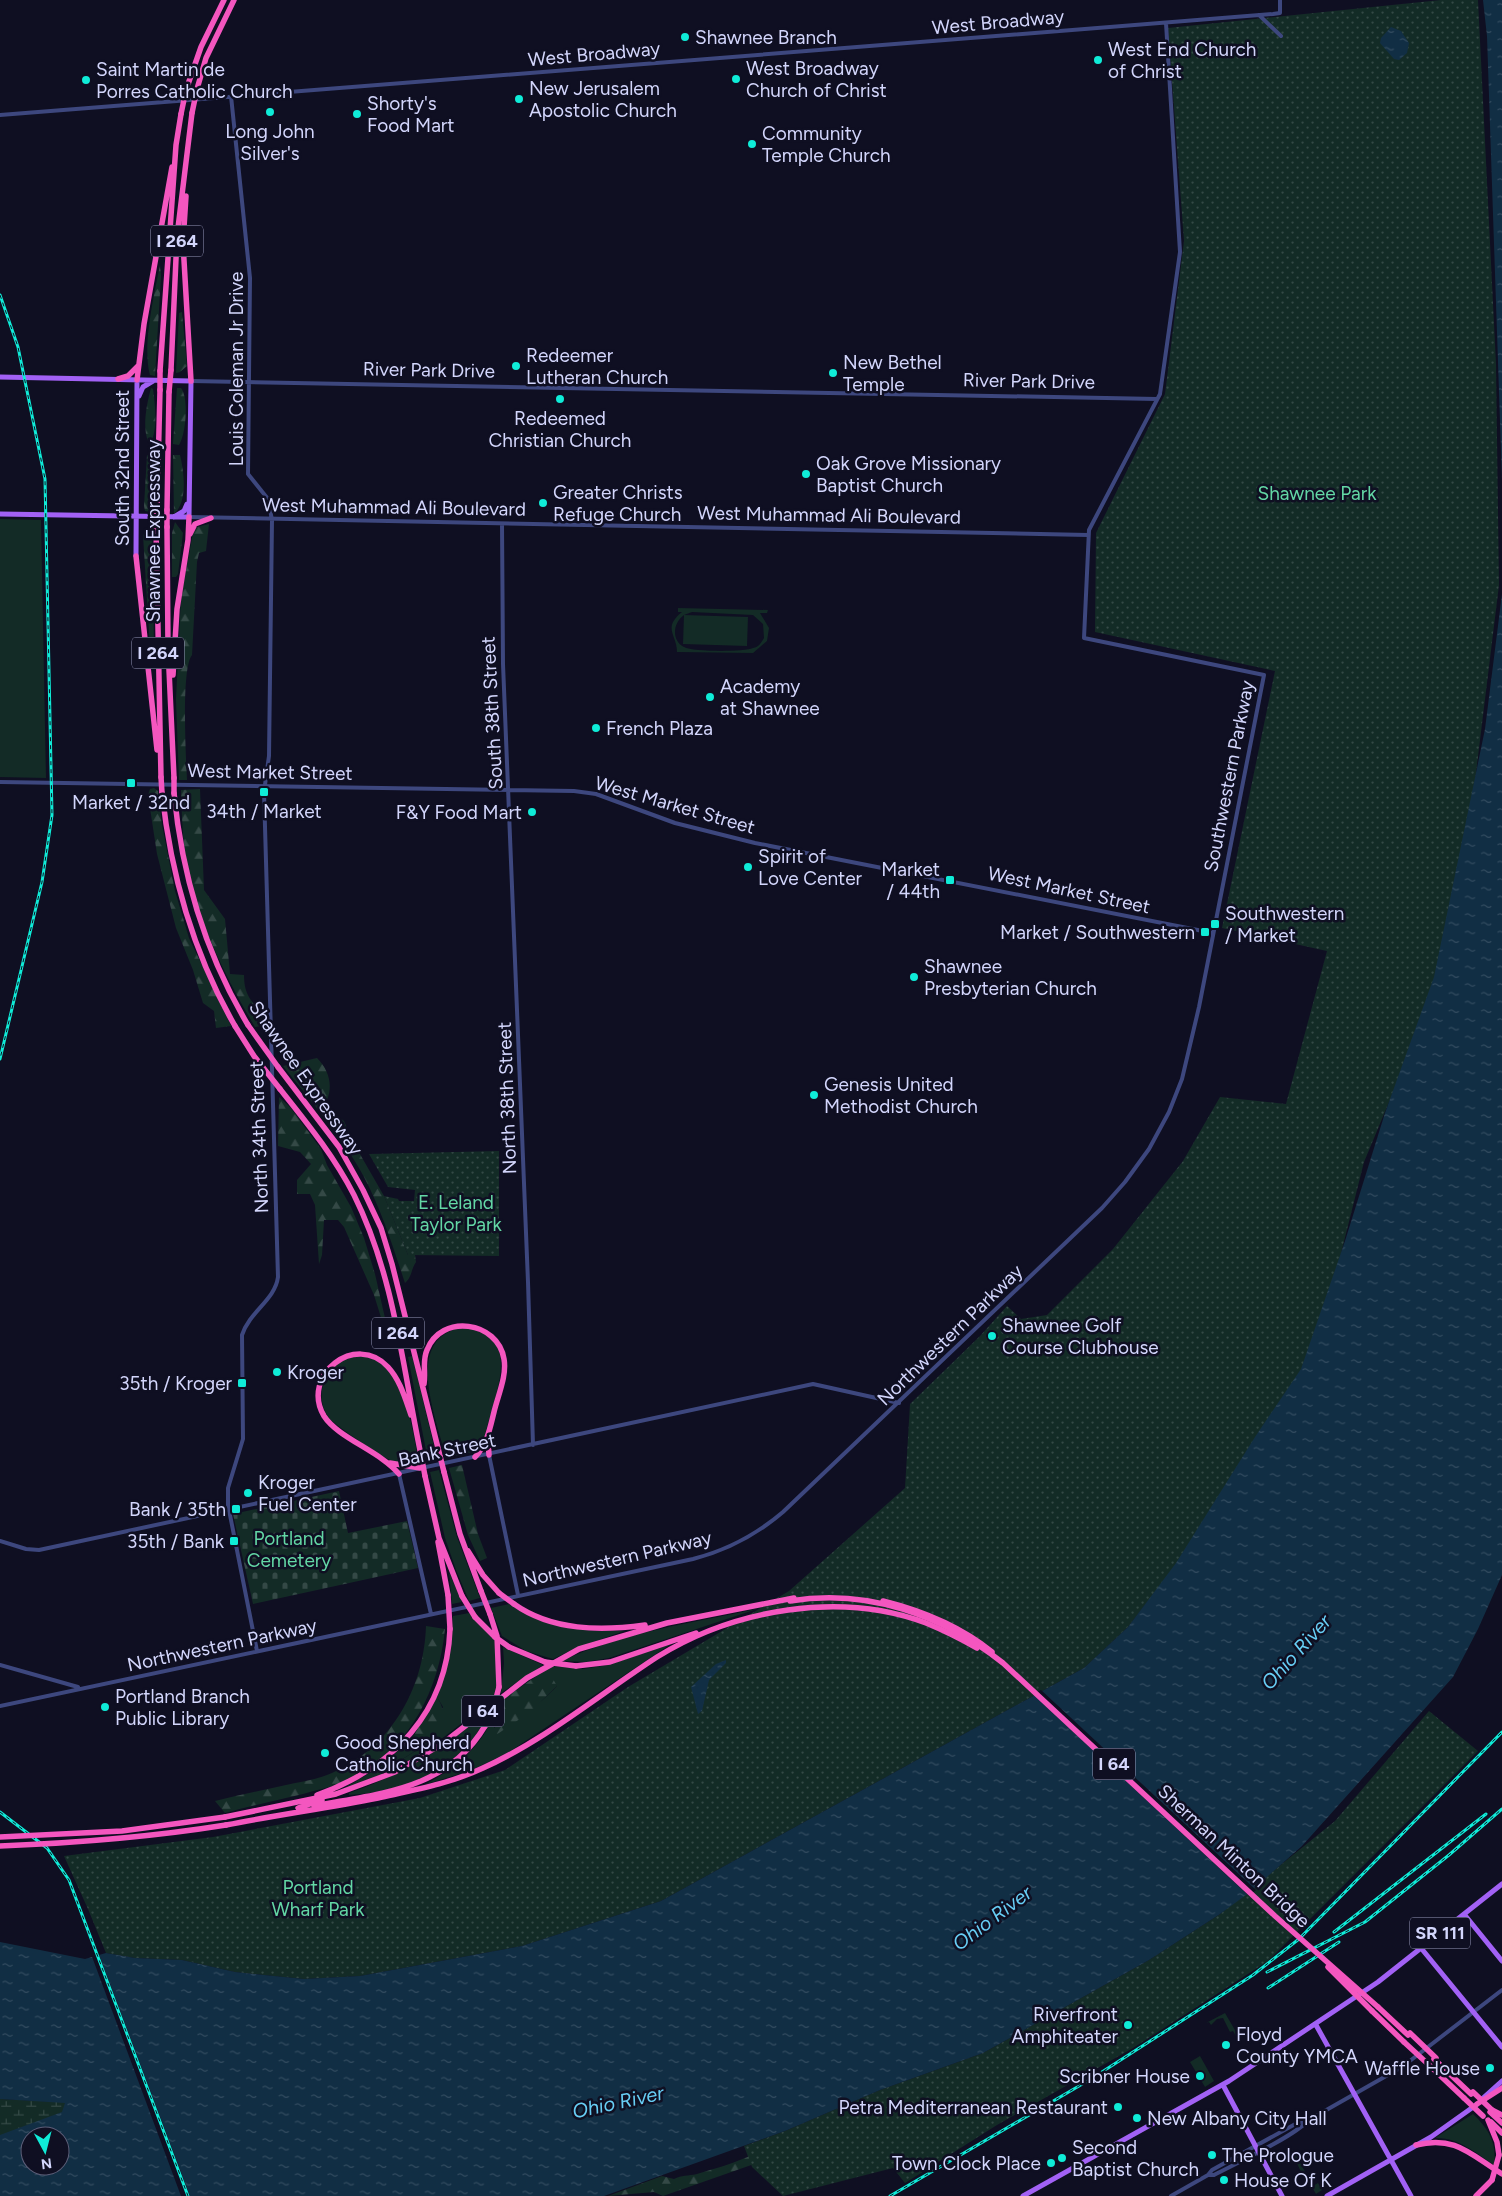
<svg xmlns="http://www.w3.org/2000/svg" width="1502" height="2196" viewBox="0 0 1502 2196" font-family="Figtree,sans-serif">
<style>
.green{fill:#132b26;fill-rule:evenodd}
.forest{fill:url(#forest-firs)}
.wetland{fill:url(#wetland-marsh)}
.cemetery{fill:url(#cemetery-stones)}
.park{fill:url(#park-dots)}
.water{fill:url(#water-ripples);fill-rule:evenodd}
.pier{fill:#0f0f22}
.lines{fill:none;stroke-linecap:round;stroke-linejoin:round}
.minor{stroke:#3d477e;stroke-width:4}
.major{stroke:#a261f5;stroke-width:5}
.highway{stroke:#f456bf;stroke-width:5.5}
.rail-casing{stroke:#0fecd8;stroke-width:3}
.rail{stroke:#0f0f22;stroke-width:1;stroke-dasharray:4;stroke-linecap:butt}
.highway-bridge{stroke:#f456bf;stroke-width:5.5}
.poi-dot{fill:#0fecd8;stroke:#0f0f22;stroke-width:2}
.labels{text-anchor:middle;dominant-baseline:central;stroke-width:5;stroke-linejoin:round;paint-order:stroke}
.shield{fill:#0f0f22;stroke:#989abb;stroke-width:1}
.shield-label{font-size:18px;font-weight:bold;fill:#d3d6fc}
.street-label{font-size:19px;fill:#d3d6fc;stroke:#0f0f22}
.poi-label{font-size:19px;fill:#d3d6fc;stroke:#0f0f22;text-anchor:start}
.park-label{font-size:19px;fill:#63d7a5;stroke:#0f0f22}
.water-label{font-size:20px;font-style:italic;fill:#67cef5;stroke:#0f0f22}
</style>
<defs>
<pattern id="forest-firs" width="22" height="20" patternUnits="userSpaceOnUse" patternTransform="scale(1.25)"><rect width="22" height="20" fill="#132b26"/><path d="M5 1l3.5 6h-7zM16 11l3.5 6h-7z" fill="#344946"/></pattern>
<pattern id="wetland-marsh" width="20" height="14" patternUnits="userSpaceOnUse" patternTransform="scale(1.25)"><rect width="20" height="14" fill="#132b26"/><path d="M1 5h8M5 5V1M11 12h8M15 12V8" fill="none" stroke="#344946"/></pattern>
<pattern id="cemetery-stones" width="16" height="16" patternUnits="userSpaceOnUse" patternTransform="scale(1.25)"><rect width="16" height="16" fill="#132b26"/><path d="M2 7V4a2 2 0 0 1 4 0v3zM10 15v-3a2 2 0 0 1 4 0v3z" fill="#344946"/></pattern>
<pattern id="park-dots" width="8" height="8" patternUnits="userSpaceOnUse" patternTransform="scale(1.25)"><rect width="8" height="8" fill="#132b26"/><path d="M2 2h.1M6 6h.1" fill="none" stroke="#344946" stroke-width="1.8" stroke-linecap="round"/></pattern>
<pattern id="water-ripples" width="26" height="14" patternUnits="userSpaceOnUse" patternTransform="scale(1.25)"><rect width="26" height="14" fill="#112e44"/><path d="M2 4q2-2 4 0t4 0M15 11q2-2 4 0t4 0" fill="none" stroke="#334c60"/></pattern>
</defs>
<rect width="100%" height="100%" fill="#0f0f22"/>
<path class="green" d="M0 519 41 520 46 778 0 777Z
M678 608 768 610 767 613H760L769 628 767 641 753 653 677 652C677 635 662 628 682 612H678ZM692 612 753 615 763 624 764 638C761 643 759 647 753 648 744 652 693 652 684 647 671 640 673 623 684 615L683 644 747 646 748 617 684 615Z
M460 1328C513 1330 503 1371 493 1407 488 1422 485 1437 478 1451L446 1458C437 1420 403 1340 460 1328Z
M362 1356C367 1358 376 1359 380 1362 407 1381 413 1433 419 1463 411 1465 403 1465 396 1463 387 1460 337 1427 330 1419 314 1399 322 1372 343 1360 348 1357 356 1357 362 1356Z
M412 1356 416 1371 437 1459 428 1461 408 1357Z
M439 1470 457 1537 480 1598 469 1601 456 1570 445 1538 430 1472Z
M449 1572 462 1602 452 1604Z
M509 1604 517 1609 587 1630 624 1631 574 1649 553 1659 526 1651 502 1636 491 1608Z
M757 1609 609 1658 586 1662 562 1661C623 1632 692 1623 757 1609Z
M469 1613 496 1641 497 1685 492 1700 422 1754 384 1774 343 1789 383 1765H393L425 1745 443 1707 437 1697 449 1658 453 1616Z
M671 1644 509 1752 472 1770 424 1785C449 1772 471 1755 486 1731 491 1721 494 1711 499 1702L498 1718 494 1728C522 1715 535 1709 557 1686L541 1673 552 1666 583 1669 608 1665Z
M503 1647 543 1665 501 1693 504 1663Z
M489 1710C467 1767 406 1792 349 1795V1793C403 1775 445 1746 489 1710Z
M1225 2013 1239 2037 1237 2038 1233 2031 1230 2032 1223 2018 1217 2019 1211 2025 1209 2022 1206 2023Z
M1200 2056 1214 2081 1205 2087 1190 2062Z
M1473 2114C1489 2129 1497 2143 1494 2165 1476 2153 1458 2137 1435 2138Z
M1293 2150 1313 2186 1318 2183 1322 2190 1316 2194 1306 2177 1303 2176 1291 2151Z"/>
<path class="forest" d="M160 265 161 276 155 376 150 375C142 346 154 296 160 265Z
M182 312 187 366 180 372 176 373 179 313Z
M151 388 153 389C155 404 158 428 151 442L148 441C142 426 147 403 151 388Z
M177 388H181C189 398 186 434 179 445L173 444Z
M147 455H154V513L145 511 144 506Z
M173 455H180C184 471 188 502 174 514Z
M175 522 183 533 178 574 176 577H172V533Z
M209 524 206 551 199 553 197 562 192 655C181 668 186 758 187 780H179L176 700 181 597 193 533 197 527Z
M152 525 154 648H150L143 535Z
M154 788 158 791 162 825 175 891 189 938 231 1026 216 1028 214 1011 203 1003 193 970 176 928 157 854 148 795 150 789Z
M200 789 204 890 225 919 230 974 244 975C244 1004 260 1003 268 1025L255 1027C229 983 204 934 191 884 183 854 182 822 181 790Z
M317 1058C329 1070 333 1085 327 1100L330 1110 344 1121 353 1142 384 1196 408 1255H415L416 1262C411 1269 412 1277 405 1283 393 1247 382 1211 364 1177 344 1139 310 1100 283 1066Z
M279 1097 290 1107 321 1149 327 1165 351 1207 364 1238 375 1274 387 1327H384L374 1295 344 1227 338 1220H324L322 1255 319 1264 315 1205 310 1194H297V1180L311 1164 300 1152 278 1146Z
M462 1465 478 1534 487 1558 480 1561 468 1535 449 1468Z
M426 1626 445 1629C439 1689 411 1745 357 1776 341 1785 320 1789 303 1794 277 1800 251 1806 225 1813L215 1801C239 1795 263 1790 286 1785 300 1782 314 1780 327 1775 389 1751 424 1690 426 1626Z
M541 1673 553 1679 557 1686 530 1712 496 1735C493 1725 498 1713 499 1702Z
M437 1697C454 1724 435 1739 412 1753 402 1759 395 1765 383 1765L414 1735Z
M754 2154 757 2163 663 2196 654 2192 608 2196 662 2176 674 2179C682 2175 688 2176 697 2174 717 2168 735 2163 754 2154Z"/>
<path class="wetland" d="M0 2099 79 2103 0 2154Z"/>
<path class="cemetery" d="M339 1491 348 1533 407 1521 418 1568 253 1604 233 1514Z"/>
<path class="park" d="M1441 0H1478L1496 364 1499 585 1474 789 1432 999 1364 1162 1326 1313 1288 1402 1231 1493 1128 1627 1084 1668 661 1901 522 1946 360 1976 304 1979 235 1972 182 1960 135 1958 106 1953 88 1909 64 1856 213 1837 420 1798 505 1770 628 1687 789 1591 905 1488 910 1404 980 1336 1007 1306 1021 1319 1047 1315 1113 1249 1183 1161 1220 1097 1286 1104 1327 951 1222 928 1275 671 1095 632 1096 533 1165 394 1184 241 1168 28Z
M499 1151V1256L408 1255 384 1196 398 1199 399 1201H414L415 1190 388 1187 369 1154Z
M1429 1711 1478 1751 1268 1961 1133 2048 997 2125 905 2183 893 2168 783 2196 752 2167 744 2146 785 2131 880 2090 983 2053 1149 1960 1220 1914 1335 1821Z"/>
<path class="water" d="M1483 0H1502V480L1487 36Z
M1391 27 1401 31 1409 43 1407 53 1399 60 1394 59 1380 43 1381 38Z
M1502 594V1575L1478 1629 1453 1677 1302 1846 1250 1892 1220 1914 1149 1960 983 2053 880 2090 785 2131 604 2196H0V2135L62 2112 65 2103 0 2099V1942L85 1959 106 1953 135 1958 182 1960 235 1972 304 1979 360 1976 522 1946 661 1901 1084 1668 1128 1627 1176 1563 1255 1437 1301 1369 1345 1241 1385 1113 1434 977 1485 729ZM30 2136H60V2166H30Z
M726 1660V1663L709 1680 702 1711 698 1714 691 1687 716 1664Z"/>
<path class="pier" d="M1041 1690 1256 1890 1249 1896 1033 1694Z
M98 1952 190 2196H181L91 1954Z"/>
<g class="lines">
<path class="minor" d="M1259 15 1281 36
M231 96 250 278 248 474 268 499 272 520 269 756 264 792 278 1277C275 1300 250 1311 242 1335L243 1439 228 1488V1505L257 1651
M0 115 1273 14 1280 13V0
M191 381 1157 399
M189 517 1088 535
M502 524 503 664 528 1282 533 1445
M0 782 574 791 596 794 675 823 755 843 1213 933
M489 1455 518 1595
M399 1474 431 1614
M0 1541 26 1549 39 1550 813 1384 899 1403
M0 1665 78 1687
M0 1706 693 1559C728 1550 756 1535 783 1512L1102 1208 1125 1182 1149 1149 1169 1112 1182 1079 1199 1007 1264 675 1084 638 1089 530 1160 394 1180 252 1166 23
M1208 2175H1214C1233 2165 1297 2135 1307 2121
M1171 2196 1208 2175 1212 2170 1299 2122 1307 2121 1402 2067 1502 1990"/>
<path class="major" d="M0 377 191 381 189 517 0 514
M139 396 143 387 153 381
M174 517 184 511 187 504
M136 556 137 380
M1464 1914 1502 1961
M1421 1948 1502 2047
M1316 2025 1411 2196
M1223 2085 1282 2196
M1482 2099 1502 2081
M1023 2196 1229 2081 1378 1982 1502 1884
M1327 2196 1431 2137 1476 2105"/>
<path class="highway" d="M197 89 206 58 234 0
M186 90 201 47 224 0
M186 196 183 243 191 381
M171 370 177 236 192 113
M160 371 176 145 181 114
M118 379 128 376 138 366
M137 380 144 324 172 167
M167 510 169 392
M157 511 160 390
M167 527 168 648 174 778
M156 528 161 777
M190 534 195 524 211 518
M136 556 157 750
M173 675 177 609 188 540 189 517
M162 793C171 876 193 953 235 1026
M174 793C182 877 205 953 248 1025
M278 1067 339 1147 363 1190 381 1228 392 1264 440 1456
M280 1089C307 1123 334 1156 354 1195 395 1277 403 1371 422 1460
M424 1384C426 1372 422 1361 427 1350 441 1313 498 1321 504 1359 507 1376 498 1395 494 1412 490 1428 487 1445 475 1457
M488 1439 489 1455
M390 1463 420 1468
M444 1472 460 1534 481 1591
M399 1474C380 1451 338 1438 324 1416 300 1375 356 1332 388 1367 400 1380 405 1398 411 1415
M425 1476 439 1538 462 1596
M438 1542 448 1595
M468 1551 483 1575 499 1593
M883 1601C923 1611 960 1626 992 1652
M514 1604C552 1631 601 1631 645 1625
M490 1614 497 1636 499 1687
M475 1617 495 1637
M509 1647 545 1662
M576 1666 610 1662 696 1633
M317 1795C393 1768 447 1712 450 1629
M314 1806C381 1793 447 1790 485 1726
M298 1808 322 1800
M225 1817 336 1794 395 1772 442 1744 527 1678 579 1649 667 1623 794 1598
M226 1825C277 1815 327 1808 378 1798 414 1790 449 1784 483 1768 545 1740 600 1694 657 1657 734 1609 840 1591 926 1623 943 1630 961 1639 977 1648
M1378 2007 1408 2035
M1372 2011 1404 2042
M1434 2059 1471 2094
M1429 2065 1464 2098
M1477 2104 1502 2088
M1492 2110 1502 2115
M1490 2112 1502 2123
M1488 2120 1497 2142 1499 2155
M1491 2122 1502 2133
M1416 2145C1455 2135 1471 2155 1502 2174
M1476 2196 1492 2180"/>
<defs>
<path id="rail" d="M0 295 18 347 45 479 52 815 42 882 0 1059
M0 1812 47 1848 69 1880 188 2196
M1334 1932 1486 1814
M1267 1972 1365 1922 1449 1855 1502 1809
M1268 1988 1339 1942
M890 2196 1091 2079 1253 1975 1299 1939 1502 1732"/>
</defs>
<use href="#rail" class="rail-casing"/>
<use href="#rail" class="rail"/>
<path class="highway-bridge" d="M192 113 197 89
M181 114 186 90
M160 390V371
M169 392 171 370
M167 527V510
M156 528 157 511
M161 777 162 793
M174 778V793
M248 1025 278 1067
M235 1026 254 1056 280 1089
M440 1456 444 1472
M422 1460 425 1476
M481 1591 490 1614
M499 1593 514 1604
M448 1595 450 1629
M462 1596 475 1617
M790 1601C868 1588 942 1615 1003 1663L1275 1916 1378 2007
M495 1637 509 1647
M545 1662 576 1666
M485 1726 494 1706 499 1687
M0 1837 122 1831 225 1817
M0 1846C76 1843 151 1837 226 1825
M1328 1967 1372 2011
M1410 2033 1436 2058
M1404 2042 1429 2065
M1473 2092 1492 2110
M1464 2098 1483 2116
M1492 2180 1499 2155"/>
</g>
<g class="poi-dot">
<circle cx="685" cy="37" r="5"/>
<circle cx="1098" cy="60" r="5"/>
<circle cx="736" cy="79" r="5"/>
<circle cx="86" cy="80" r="5"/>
<circle cx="519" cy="99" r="5"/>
<circle cx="270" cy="112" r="5"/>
<circle cx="357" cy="114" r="5"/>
<circle cx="752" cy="144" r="5"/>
<circle cx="516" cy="366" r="5"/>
<circle cx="833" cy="373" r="5"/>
<circle cx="560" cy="399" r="5"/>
<circle cx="806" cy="474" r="5"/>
<circle cx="543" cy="503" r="5"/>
<circle cx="710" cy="697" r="5"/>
<circle cx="596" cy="728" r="5"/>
<rect x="126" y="778" width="10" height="10" rx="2.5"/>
<rect x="259" y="787" width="10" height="10" rx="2.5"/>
<circle cx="532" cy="812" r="5"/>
<circle cx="748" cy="867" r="5"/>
<rect x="945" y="875" width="10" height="10" rx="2.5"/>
<rect x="1210" y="919" width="10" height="10" rx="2.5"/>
<rect x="1200" y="927" width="10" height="10" rx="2.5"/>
<circle cx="914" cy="977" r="5"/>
<circle cx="814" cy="1095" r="5"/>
<circle cx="992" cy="1336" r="5"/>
<circle cx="277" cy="1372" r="5"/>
<rect x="237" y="1378" width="10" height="10" rx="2.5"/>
<circle cx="248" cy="1493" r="5"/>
<rect x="231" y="1504" width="10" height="10" rx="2.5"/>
<rect x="229" y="1536" width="10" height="10" rx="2.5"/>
<circle cx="105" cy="1707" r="5"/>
<circle cx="325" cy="1753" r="5"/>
<circle cx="1128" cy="2025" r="5"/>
<circle cx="1226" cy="2045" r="5"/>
<circle cx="1490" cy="2068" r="5"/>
<circle cx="1200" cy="2076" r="5"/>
<circle cx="1118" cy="2107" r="5"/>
<circle cx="1137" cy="2118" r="5"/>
<circle cx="1212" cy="2155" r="5"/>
<circle cx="1062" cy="2158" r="5"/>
<circle cx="1051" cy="2163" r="5"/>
<circle cx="1224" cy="2180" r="5"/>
</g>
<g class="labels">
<g class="shield">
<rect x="151" y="225.5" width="52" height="31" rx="4"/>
<rect x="132" y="637.5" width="52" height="31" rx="4"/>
<rect x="372" y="1317.5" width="52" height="31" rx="4"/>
<rect x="462" y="1695.5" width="42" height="31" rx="4"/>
<rect x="1093" y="1748.5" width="42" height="31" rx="4"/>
<rect x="1410" y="1917.5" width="60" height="31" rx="4"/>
</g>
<g class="shield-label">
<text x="177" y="241">I 264</text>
<text x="158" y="653">I 264</text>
<text x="398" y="1333">I 264</text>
<text x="483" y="1711">I 64</text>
<text x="1114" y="1764">I 64</text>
<text x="1440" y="1933">SR 111</text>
</g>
<g class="street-label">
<text transform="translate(998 22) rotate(-5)">West Broadway</text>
<text transform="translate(594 54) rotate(-5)">West Broadway</text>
<text transform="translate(236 369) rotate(-90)">Louis Coleman Jr Drive</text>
<text transform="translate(429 370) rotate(1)">River Park Drive</text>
<text transform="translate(1029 381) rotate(1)">River Park Drive</text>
<text transform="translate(122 468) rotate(-90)">South 32nd Street</text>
<text transform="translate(394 507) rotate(1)">West Muhammad Ali Boulevard</text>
<text transform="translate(829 515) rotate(1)">West Muhammad Ali Boulevard</text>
<text transform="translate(153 531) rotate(-90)">Shawnee Expressway</text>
<text transform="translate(492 713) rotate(-93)">South 38th Street</text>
<text transform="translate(270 772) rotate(1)">West Market Street</text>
<text transform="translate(1229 776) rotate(-79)">Southwestern Parkway</text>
<text transform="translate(675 805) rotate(16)">West Market Street</text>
<text transform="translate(1069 890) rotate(12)">West Market Street</text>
<text transform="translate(306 1078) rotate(55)">Shawnee Expressway</text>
<text transform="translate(507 1098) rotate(-92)">North 38th Street</text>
<text transform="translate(259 1137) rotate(-92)">North 34th Street</text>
<text transform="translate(950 1335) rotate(-44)">Northwestern Parkway</text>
<text transform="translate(447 1450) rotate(-12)">Bank Street</text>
<text transform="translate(617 1559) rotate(-13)">Northwestern Parkway</text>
<text transform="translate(222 1645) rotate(-12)">Northwestern Parkway</text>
<text transform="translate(1234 1856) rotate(43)">Sherman Minton Bridge</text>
</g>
<g class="poi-label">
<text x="695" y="37">Shawnee Branch</text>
<text x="1108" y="49">West End Church<tspan x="1108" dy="22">of Christ</tspan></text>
<text x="746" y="68">West Broadway<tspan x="746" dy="22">Church of Christ</tspan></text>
<text x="96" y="69">Saint Martin de<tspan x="96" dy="22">Porres Catholic Church</tspan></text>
<text x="529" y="88">New Jerusalem<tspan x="529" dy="22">Apostolic Church</tspan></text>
<text x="367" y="103">Shorty's<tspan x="367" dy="22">Food Mart</tspan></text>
<text x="270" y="131" text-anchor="middle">Long John<tspan x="270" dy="22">Silver's</tspan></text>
<text x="762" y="133">Community<tspan x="762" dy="22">Temple Church</tspan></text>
<text x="526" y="355">Redeemer<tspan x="526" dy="22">Lutheran Church</tspan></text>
<text x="843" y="362">New Bethel<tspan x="843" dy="22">Temple</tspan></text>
<text x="560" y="418" text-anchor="middle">Redeemed<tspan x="560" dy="22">Christian Church</tspan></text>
<text x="816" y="463">Oak Grove Missionary<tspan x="816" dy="22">Baptist Church</tspan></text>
<text x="553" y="492">Greater Christs<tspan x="553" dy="22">Refuge Church</tspan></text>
<text x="720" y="686">Academy<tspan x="720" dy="22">at Shawnee</tspan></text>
<text x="606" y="728">French Plaza</text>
<text x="131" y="802" text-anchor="middle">Market / 32nd</text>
<text x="264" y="811" text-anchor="middle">34th / Market</text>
<text x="522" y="812" text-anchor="end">F&amp;Y Food Mart</text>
<text x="758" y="856">Spirit of<tspan x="758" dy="22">Love Center</tspan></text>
<text x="940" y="869" text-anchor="end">Market<tspan x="940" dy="22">/ 44th</tspan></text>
<text x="1225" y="913">Southwestern<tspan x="1225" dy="22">/ Market</tspan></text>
<text x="1195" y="932" text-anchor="end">Market / Southwestern</text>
<text x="924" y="966">Shawnee<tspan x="924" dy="22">Presbyterian Church</tspan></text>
<text x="824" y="1084">Genesis United<tspan x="824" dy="22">Methodist Church</tspan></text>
<text x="1002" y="1325">Shawnee Golf<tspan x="1002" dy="22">Course Clubhouse</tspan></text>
<text x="287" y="1372">Kroger</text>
<text x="232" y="1383" text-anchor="end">35th / Kroger</text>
<text x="258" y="1482">Kroger<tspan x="258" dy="22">Fuel Center</tspan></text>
<text x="226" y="1509" text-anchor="end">Bank / 35th</text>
<text x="224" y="1541" text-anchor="end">35th / Bank</text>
<text x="115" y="1696">Portland Branch<tspan x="115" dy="22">Public Library</tspan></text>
<text x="335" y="1742">Good Shepherd<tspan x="335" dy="22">Catholic Church</tspan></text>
<text x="1118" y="2014" text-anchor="end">Riverfront<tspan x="1118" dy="22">Amphiteater</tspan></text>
<text x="1236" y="2034">Floyd<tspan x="1236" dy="22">County YMCA</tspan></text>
<text x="1480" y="2068" text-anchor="end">Waffle House</text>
<text x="1190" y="2076" text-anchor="end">Scribner House</text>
<text x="1108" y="2107" text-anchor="end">Petra Mediterranean Restaurant</text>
<text x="1147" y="2118">New Albany City Hall</text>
<text x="1072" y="2147">Second<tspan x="1072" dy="22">Baptist Church</tspan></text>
<text x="1222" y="2155">The Prologue</text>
<text x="1041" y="2163" text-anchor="end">Town Clock Place</text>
<text x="1234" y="2180">House Of K</text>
</g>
<g class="park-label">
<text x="1317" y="493">Shawnee Park</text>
<text x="456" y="1202">E. Leland<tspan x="456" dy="22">Taylor Park</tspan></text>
<text x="289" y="1538">Portland<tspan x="289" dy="22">Cemetery</tspan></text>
<text x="318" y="1887">Portland<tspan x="318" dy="22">Wharf Park</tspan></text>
</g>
<g class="water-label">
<text transform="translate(1296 1652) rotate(-48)">Ohio River</text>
<text transform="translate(992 1918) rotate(-37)">Ohio River</text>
<text transform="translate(618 2102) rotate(-12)">Ohio River</text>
</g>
</g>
<g transform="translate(45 2151) rotate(173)"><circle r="24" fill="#0f0f22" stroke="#5d5f79"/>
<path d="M0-4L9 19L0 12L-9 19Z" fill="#0fecd8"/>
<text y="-8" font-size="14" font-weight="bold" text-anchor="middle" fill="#d3d6fc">N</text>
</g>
</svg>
